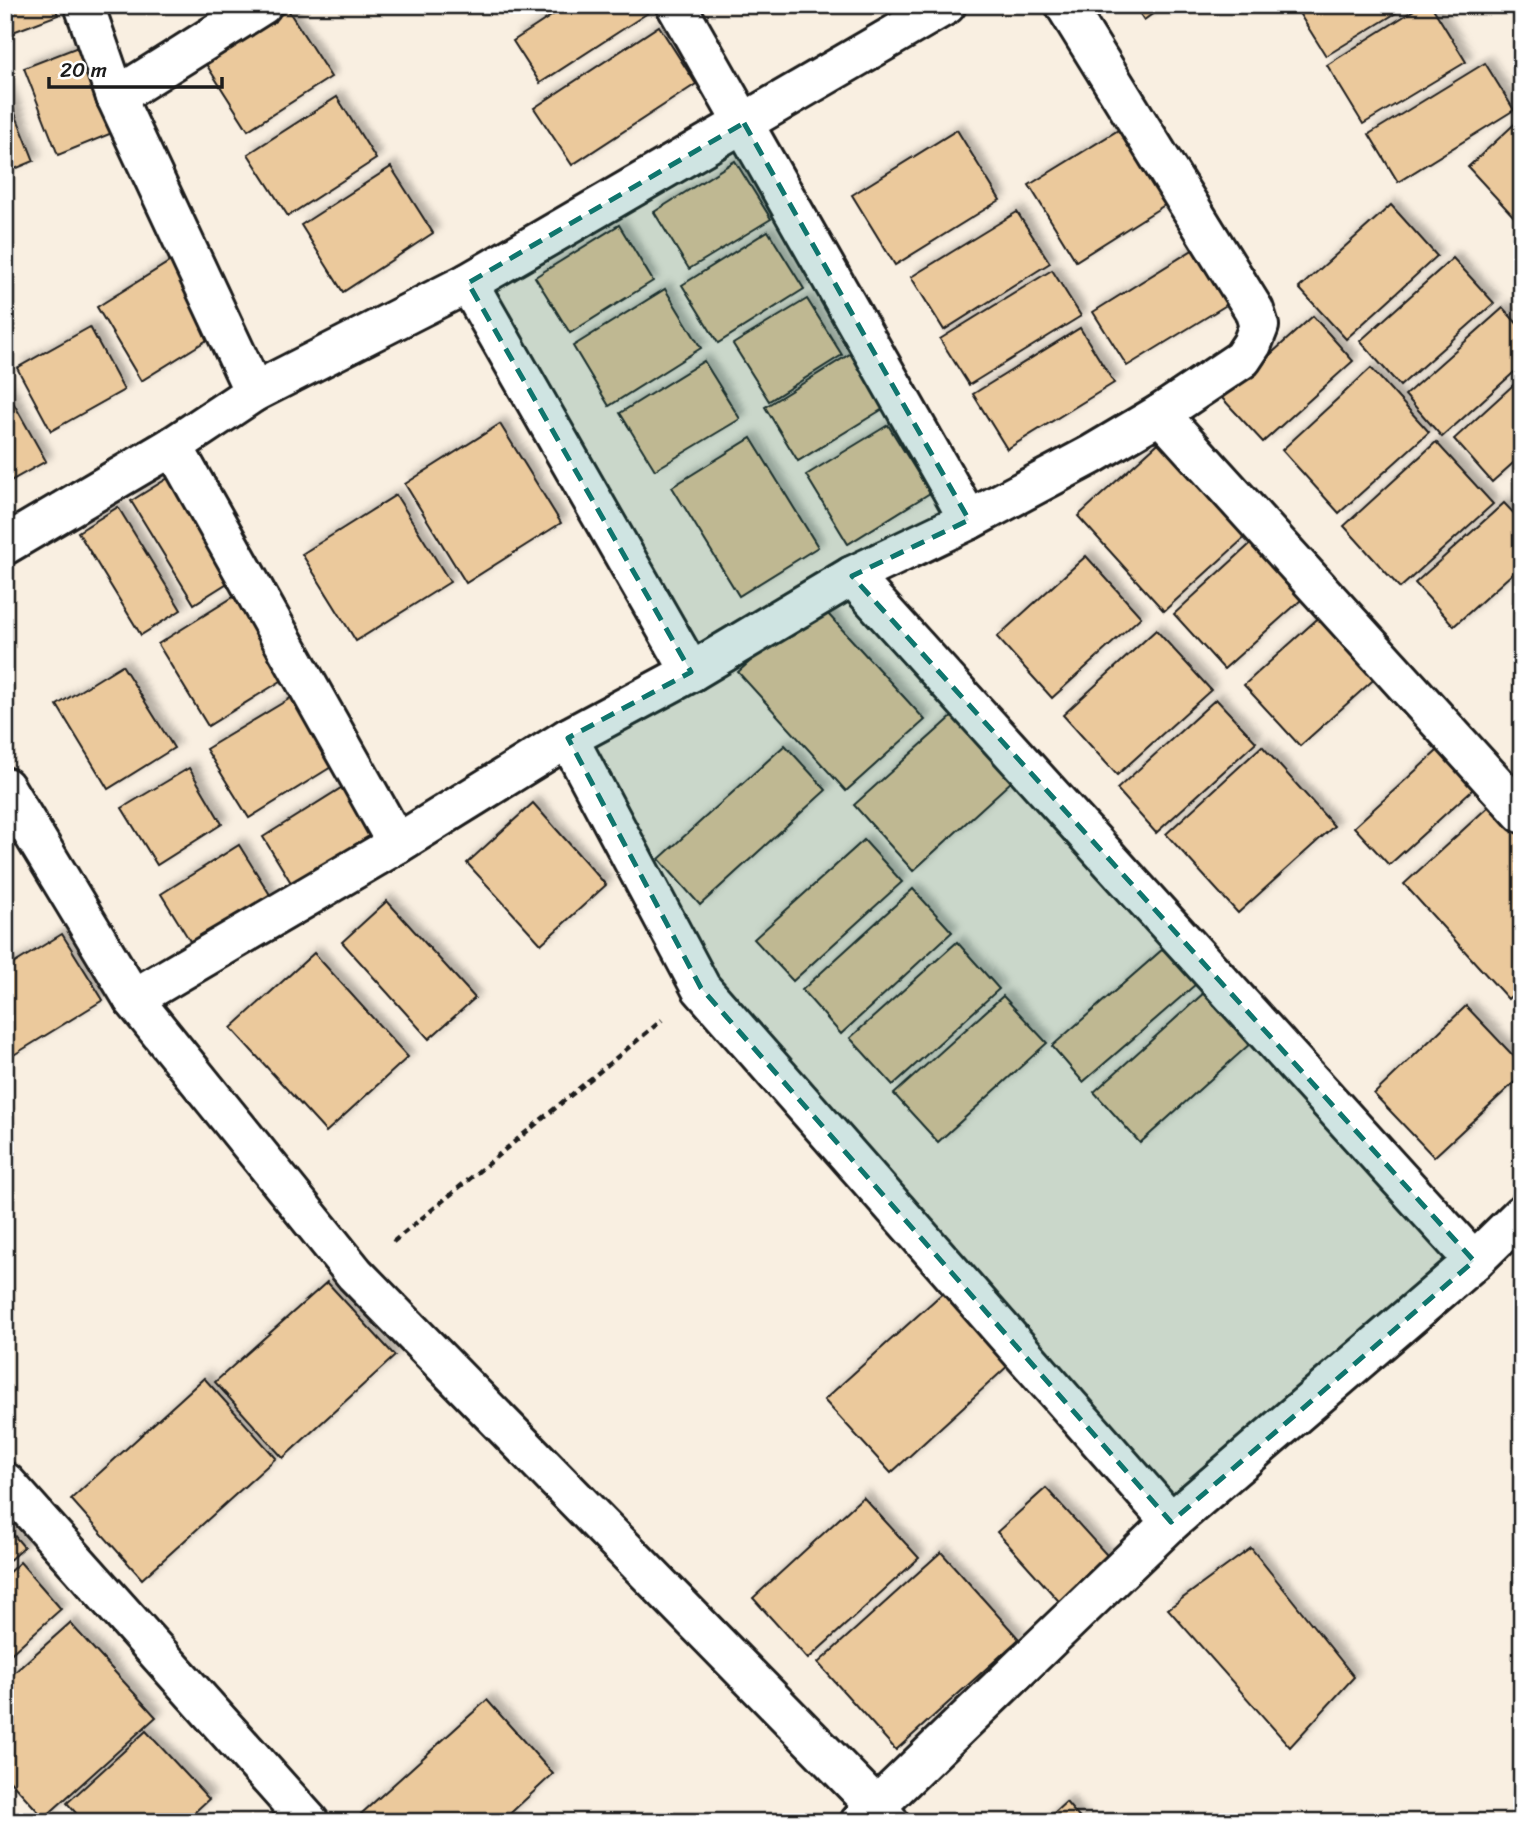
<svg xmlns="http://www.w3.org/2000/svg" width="1527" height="1827" font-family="Sriracha,sans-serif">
<defs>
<filter id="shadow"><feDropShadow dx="6" dy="-6" stdDeviation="3.5" flood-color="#0004"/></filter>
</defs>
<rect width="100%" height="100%" fill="#f9efe1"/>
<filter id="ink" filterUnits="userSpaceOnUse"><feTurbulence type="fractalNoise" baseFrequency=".0143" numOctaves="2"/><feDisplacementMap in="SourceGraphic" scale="14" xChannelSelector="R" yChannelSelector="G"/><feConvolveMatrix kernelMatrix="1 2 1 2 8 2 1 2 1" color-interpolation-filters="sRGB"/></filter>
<g filter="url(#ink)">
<!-- building -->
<g fill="#ebc99c" stroke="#1c1c1c" stroke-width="2" filter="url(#shadow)">
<polygon points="5,5 54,5 58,15 5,35"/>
<polygon points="568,5 652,5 654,9 540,83 513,41"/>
<polygon points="1134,5 1165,5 1144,20"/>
<polygon points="1313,5 1409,5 1326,56 1299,13"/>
<polygon points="1422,5 1431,5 1466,62 1363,124 1327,65"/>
<polygon points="288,10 331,77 248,130 206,64"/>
<polygon points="659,26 696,84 572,165 534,108"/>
<polygon points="83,45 117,131 58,155 24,68"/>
<polygon points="1485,63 1514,110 1398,182 1369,134"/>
<polygon points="5,88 34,161 5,173"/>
<polygon points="337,97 376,159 288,216 248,154"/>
<polygon points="1522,117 1522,212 1515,218 1468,167"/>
<polygon points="1125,126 1171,201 1076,261 1029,185"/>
<polygon points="957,130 1000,200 895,265 852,195"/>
<polygon points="735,161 771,219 689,269 654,212"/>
<polygon points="391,167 433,233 343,292 301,225"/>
<polygon points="1391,205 1437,256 1346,339 1299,288"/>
<polygon points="1017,212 1050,263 944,330 911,277"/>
<polygon points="619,225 653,281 570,333 535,277"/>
<polygon points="768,231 804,289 718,343 682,285"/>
<polygon points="1199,246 1233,301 1127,366 1093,312"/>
<polygon points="1453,258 1494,303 1400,386 1360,341"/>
<polygon points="174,259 220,332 141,381 97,307"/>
<polygon points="1052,270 1081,316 969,385 940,339"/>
<polygon points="665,289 701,348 609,406 573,346"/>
<polygon points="807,299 842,355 769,401 733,344"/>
<polygon points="1503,308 1522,329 1522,365 1442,437 1405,395"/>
<polygon points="1313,316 1353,361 1263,442 1222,398"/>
<polygon points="90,327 124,390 51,431 17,368"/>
<polygon points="1080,328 1114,383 1007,449 973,394"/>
<polygon points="858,349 891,404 798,461 765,407"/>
<polygon points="704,361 740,419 655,470 620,413"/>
<polygon points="1371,368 1429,432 1339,513 1282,450"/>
<polygon points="1522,377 1522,455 1492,482 1454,439"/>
<polygon points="5,388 46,461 5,484"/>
<polygon points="500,424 561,523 466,583 405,484"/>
<polygon points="888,425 930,493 848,544 806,475"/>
<polygon points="1167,435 1253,530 1164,611 1078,516"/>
<polygon points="751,438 818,547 739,596 672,487"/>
<polygon points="1436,442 1493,504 1400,588 1344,526"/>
<polygon points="178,472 240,575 194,604 131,501"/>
<polygon points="396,495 450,582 356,641 302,554"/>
<polygon points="1504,503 1522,522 1522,565 1454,626 1415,583"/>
<polygon points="118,507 181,610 141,635 78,532"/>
<polygon points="1260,535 1311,591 1224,669 1174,614"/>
<polygon points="1086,556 1141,617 1052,698 997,637"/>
<polygon points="243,591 294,673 208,726 158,644"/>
<polygon points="817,602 925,720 846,791 738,672"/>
<polygon points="1325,612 1380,674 1300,746 1244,685"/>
<polygon points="1156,630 1211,690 1117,775 1063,715"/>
<polygon points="122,665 174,748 108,789 57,705"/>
<polygon points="294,696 336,764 249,818 206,749"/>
<polygon points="1216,699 1256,742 1156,833 1117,789"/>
<polygon points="964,706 1023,771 913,871 854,805"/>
<polygon points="1448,741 1483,780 1389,865 1354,827"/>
<polygon points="785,745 826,790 700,905 659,859"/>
<polygon points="1262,746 1334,826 1238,913 1166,834"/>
<polygon points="189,768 222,824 157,865 122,808"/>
<polygon points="349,783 384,840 298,894 263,837"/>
<polygon points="1500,796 1522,819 1522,986 1508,999 1404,884"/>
<polygon points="533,803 606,885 541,944 467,863"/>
<polygon points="5,817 21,843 5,852"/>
<polygon points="864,840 902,882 793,981 754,939"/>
<polygon points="239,845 272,898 193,946 161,894"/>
<polygon points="913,889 952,932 841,1034 802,990"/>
<polygon points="387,901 475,998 429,1039 342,942"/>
<polygon points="62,934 103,1000 12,1056 5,1045 5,969"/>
<polygon points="957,942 999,989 893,1085 850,1038"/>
<polygon points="1171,942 1203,978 1083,1082 1052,1046"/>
<polygon points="314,953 408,1057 326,1132 231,1028"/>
<polygon points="1205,992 1251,1043 1140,1143 1094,1092"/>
<polygon points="1003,996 1047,1043 938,1142 894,1094"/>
<polygon points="1466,1006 1522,1065 1522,1075 1434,1157 1374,1094"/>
<polygon points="327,1282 395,1356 283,1458 215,1382"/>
<polygon points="945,1291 1011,1363 891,1473 824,1400"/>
<polygon points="204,1378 276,1458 142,1579 71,1499"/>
<polygon points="1046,1488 1115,1564 1065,1608 997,1532"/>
<polygon points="863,1497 919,1558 808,1659 753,1598"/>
<polygon points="5,1525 24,1547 5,1564"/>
<polygon points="1251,1548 1354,1677 1290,1747 1168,1609"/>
<polygon points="941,1552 1019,1639 896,1750 818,1663"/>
<polygon points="20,1562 61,1609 5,1659 5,1576"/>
<polygon points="70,1623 156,1717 44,1818 5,1775 5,1681"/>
<polygon points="487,1700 553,1774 501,1822 367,1822 361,1814"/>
<polygon points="146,1731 209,1799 184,1822 84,1822 67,1803"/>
<polygon points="1066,1802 1083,1822 1044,1822"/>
</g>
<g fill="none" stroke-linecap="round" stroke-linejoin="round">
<defs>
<g id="minor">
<polyline points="84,5 116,97 254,392"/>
<polyline points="676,5 969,520"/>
<polyline points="1065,5 1254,310 1259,326 1252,344 1242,359 1160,414"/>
<polyline points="116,97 262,5"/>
<polyline points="468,283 691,672"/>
<polyline points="173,446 397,844"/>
<polyline points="5,545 173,446 254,392 468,283 946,5"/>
<polyline points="852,576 1474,1261"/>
<polyline points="568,738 701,988 1171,1522"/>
<polyline points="5,787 133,999 355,1274 876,1806 889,1822"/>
<polyline points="133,999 397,844 568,738 691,672 852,576 969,520 1091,455 1160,414 1522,813"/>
<polyline points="5,1482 309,1822"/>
<polyline points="860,1822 1171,1522 1474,1261 1522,1214"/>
</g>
</defs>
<!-- minor casing -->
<use href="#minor" stroke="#1c1c1c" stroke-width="44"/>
<!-- path -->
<polyline stroke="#1c1c1c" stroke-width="4.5" stroke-dasharray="7 5" stroke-linecap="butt" points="393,1242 662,1020"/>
<!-- minor -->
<use href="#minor" stroke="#fff" stroke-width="38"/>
</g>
</g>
<!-- marked area -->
<path fill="#0f766e" fill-opacity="0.2" stroke="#0f766e" stroke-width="5" stroke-dasharray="14 9" stroke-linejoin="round" d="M744 123 969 520 852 576 1474 1261 1171 1522 701 988 568 738 691 672 468 283Z"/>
<!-- margin -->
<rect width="1527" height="1827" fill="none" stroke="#fff" stroke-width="28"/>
<rect x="14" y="14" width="1499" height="1799" fill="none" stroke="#1c1c1c" stroke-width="2.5" filter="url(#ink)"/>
<!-- scale -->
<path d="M49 77v10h173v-10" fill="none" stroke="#1c1c1c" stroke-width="3.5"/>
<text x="60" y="77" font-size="21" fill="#1c1c1c" stroke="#ffffff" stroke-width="5" paint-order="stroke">20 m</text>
</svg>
